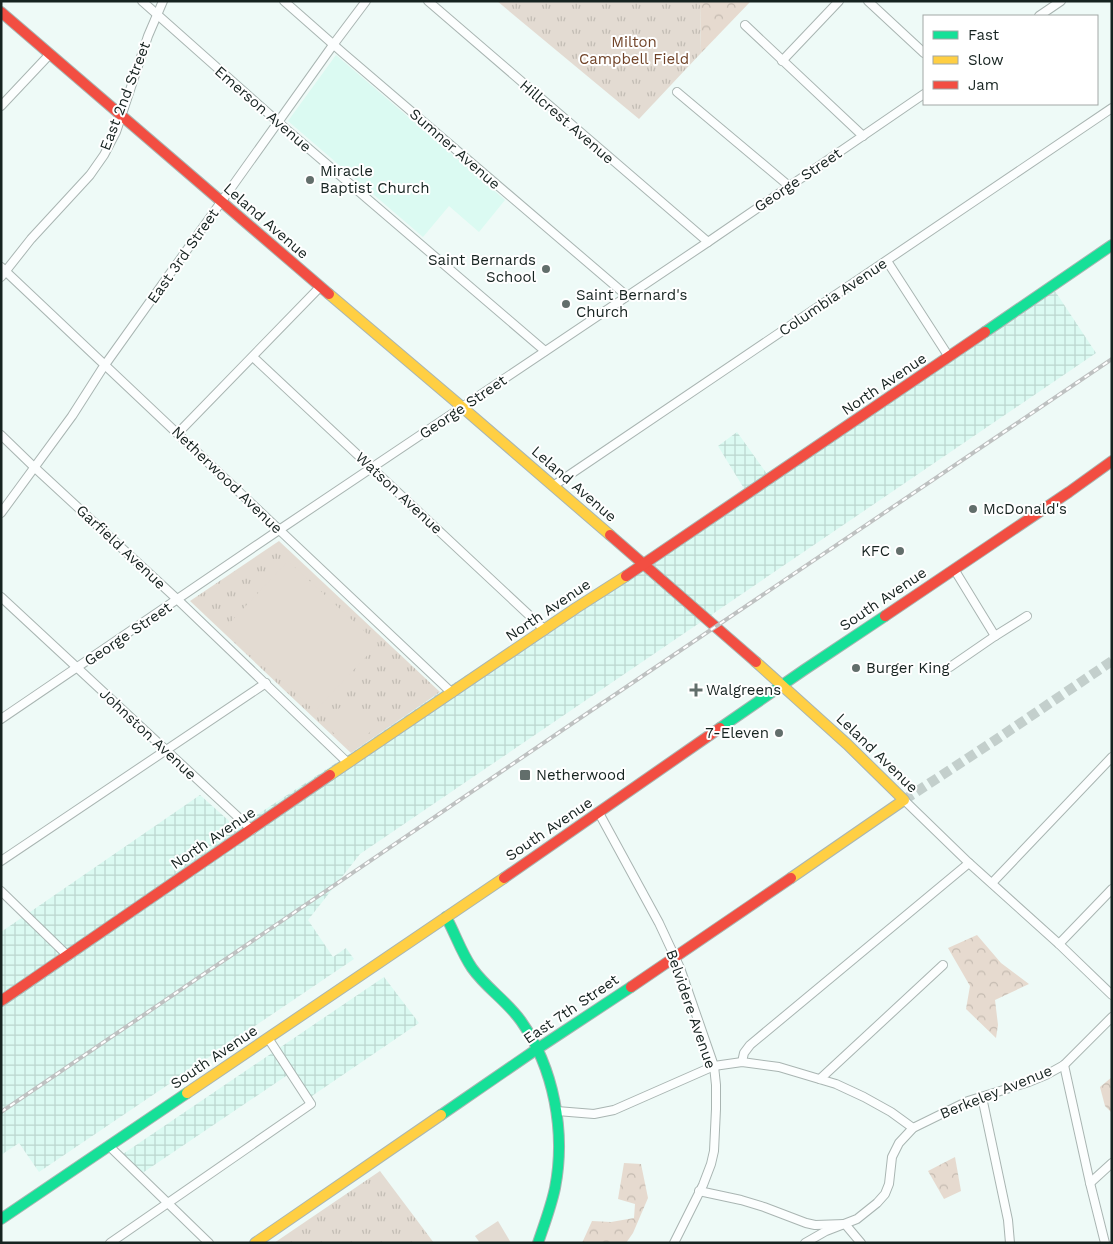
<svg xmlns="http://www.w3.org/2000/svg" width="1113" height="1244" font-family="'Work Sans',sans-serif">
<defs>
<pattern id="industrial-grid" width="8" height="8" patternUnits="userSpaceOnUse" patternTransform="scale(1.25)"><rect width="8" height="8" fill="#dbfaf2"/><path d="M0 4h8M4 0v8" fill="none" stroke="#bbd6cf"/></pattern>
<pattern id="forest-crowns" width="20" height="18" patternUnits="userSpaceOnUse" patternTransform="scale(1.25)"><rect width="20" height="18" fill="#e6dacf"/><path d="M2 6a3 3 0 1 1 6 0M12 15a3 3 0 1 1 6 0" fill="none" stroke="#c5bbb1"/></pattern>
<pattern id="park-tufts" width="24" height="20" patternUnits="userSpaceOnUse" patternTransform="scale(1.25)"><rect width="24" height="20" fill="#e3dbd2"/><path d="M3 7l-1-3M5 7V3M7 7l1-3M15 17l-1-3M17 17v-4M19 17l1-3" fill="none" stroke="#c2bcb4"/></pattern>
</defs>
<rect width="100%" height="100%" fill="#eefaf7"/>
<!-- built -->
<polygon fill="#dbfaf2" points="336,55 505,200 479,232 449,206 423,237 288,121"/>
<!-- industrial -->
<g fill="url(#industrial-grid)">
<polygon points="1055,291 1096,353 360,854 308,920 333,957 346,948 354,959 39,1172 19,1143 1,1155 1,932 200,795 237,828 351,753 440,692 748,495 718,446 737,432 772,481"/>
<polygon points="384,977 419,1023 306,1100 289,1074 138,1176 117,1158"/>
</g>
<!-- forest -->
<g fill="url(#forest-crowns)">
<polygon points="700,1 751,1 701,53"/>
<polygon points="977,935 1001,963 1029,984 995,1000 998,1025 996,1038 966,1009 970,986 948,948"/>
<polygon points="1112,1077 1112,1112 1111,1112 1105,1106 1100,1087"/>
<polygon points="955,1157 961,1191 944,1199 928,1171"/>
<polygon points="624,1163 641,1164 648,1198 633,1233 626,1243 582,1243 592,1221 611,1222 634,1218 635,1204 618,1199"/>
</g>
<!-- park -->
<g fill="url(#park-tufts)">
<polygon points="497,1 700,1 701,53 639,119"/>
<polygon points="279,541 440,692 351,753 190,601"/>
<polygon points="380,1171 434,1243 274,1243"/>
</g>
<!-- pitch -->
<g fill="#e3dbd2">
<polygon points="288,561 378,644 315,711 225,628"/>
<polygon points="347,700 375,727 352,750 324,724"/>
<polygon points="498,1221 511,1243 480,1243 475,1236"/>
</g>
<g fill="none" stroke-linecap="round" stroke-linejoin="round">
<!-- secondary-tunnel -->
<polyline stroke="#c3cfcc" stroke-width="10" stroke-dasharray="10 5" stroke-linecap="butt" points="904,800 994,741 1112,661"/>
<defs>
<g id="street">
<polyline points="142,1 287,130 545,351"/>
<polyline points="284,1 343,53 627,296"/>
<polyline points="428,1 708,242"/>
<polyline points="868,1 924,53"/>
<polyline points="1039,16 1061,1"/>
<polyline points="745,25 863,136"/>
<polyline points="782,61 839,1"/>
<polyline points="677,92 789,186"/>
<polyline points="1,106 50,54"/>
<polyline points="887,261 949,357"/>
<polyline points="1,267 452,693"/>
<polyline points="1,277 31,239 90,175 104,155 116,132 148,36 163,1"/>
<polyline points="253,357 545,630"/>
<polyline points="178,433 320,287"/>
<polyline points="1,435 33,466 178,600 348,763"/>
<polyline points="553,486 1112,108"/>
<polyline points="1,513 72,416 102,369 333,45 366,1"/>
<polyline points="954,569 995,636"/>
<polyline points="1,597 252,830"/>
<polyline points="950,667 995,636 1027,616"/>
<polyline points="1,719 279,530 708,242 924,94"/>
<polyline points="904,800 969,863 1059,944 1112,995"/>
<polyline points="599,813 659,923 680,968 714,1066 716,1085 716,1109 714,1151 711,1164 703,1185 674,1243"/>
<polyline points="1,861 266,683"/>
<polyline points="992,883 1112,757"/>
<polyline points="1,891 68,956"/>
<polyline points="1059,944 1112,889"/>
<polyline points="742,1062 744,1053 750,1045 969,863"/>
<polyline points="1064,1065 1090,1183 1105,1243"/>
<polyline points="820,1079 943,965"/>
<polyline points="982,1097 1008,1220 1010,1243"/>
<polyline points="557,1111 594,1114 614,1110 714,1066 742,1062 779,1067 836,1084 864,1097 891,1112 913,1128"/>
<polyline points="109,1146 209,1243"/>
<polyline points="1090,1183 1112,1163"/>
<polyline points="699,1191 741,1200 764,1207 806,1223 815,1225 845,1224 861,1243"/>
<polyline points="110,1243 311,1104 268,1038"/>
<polyline points="805,1243 826,1231 857,1219 877,1203 885,1194 889,1184 892,1157 899,1143 913,1128 968,1101 1029,1082 1046,1075 1064,1065 1112,1017"/>
</g>
<g id="fast">
<polyline points="985,332 1112,245"/>
<polyline points="720,728 804,670 885,616"/>
<path d="M446 917C455 933 461 952 472 968 486 988 507 1001 521 1021 554 1068 566 1132 555 1188 551 1207 544 1225 538 1243"/>
<polyline points="441,1115 537,1049 631,987"/>
<polyline points="1,1219 187,1093"/>
</g>
<g id="slow">
<polyline points="329,294 462,407 610,535"/>
<polyline points="756,662 847,744 904,800 791,878"/>
<polyline points="330,775 576,608 626,576"/>
<polyline points="187,1093 504,878"/>
<polyline points="255,1243 441,1115"/>
</g>
<g id="jam">
<polyline points="1,12 329,294"/>
<polyline points="610,535 756,662"/>
<polyline points="626,576 985,332"/>
<polyline points="885,616 1069,492 1112,461"/>
<polyline points="504,878 720,728"/>
<polyline points="631,987 791,878"/>
<polyline points="1,1001 330,775"/>
</g>
</defs>
<!-- street casing -->
<use href="#street" stroke="#a9b5b2" stroke-width="10"/>
<!-- fast casing -->
<use href="#fast" stroke="#a9b5b2" stroke-width="12"/>
<!-- slow casing -->
<use href="#slow" stroke="#a9b5b2" stroke-width="12"/>
<!-- jam casing -->
<use href="#jam" stroke="#a9b5b2" stroke-width="12"/>
<!-- street -->
<use href="#street" stroke="#fcfefe" stroke-width="8"/>
<!-- fast -->
<use href="#fast" stroke="#16e098" stroke-width="10"/>
<!-- slow -->
<use href="#slow" stroke="#ffcf43" stroke-width="10"/>
<!-- jam -->
<use href="#jam" stroke="#f24e42" stroke-width="10"/>
<defs>
<polyline id="rail" points="1,1112 564,729 1112,359"/>
</defs>
<!-- rail casing -->
<use href="#rail" stroke="#bec1c1" stroke-width="4"/>
<!-- rail -->
<use href="#rail" stroke="#fff" stroke-width="2" stroke-dasharray="5.5" stroke-linecap="butt"/>
</g>
<!-- markers -->
<g fill="#626e6b" stroke="#fff" stroke-width="2">
<circle cx="310" cy="180" r="5"/>
<circle cx="546" cy="269" r="5"/>
<circle cx="566" cy="304" r="5"/>
<circle cx="973" cy="509" r="5"/>
<circle cx="900" cy="551" r="5"/>
<circle cx="856" cy="668" r="5"/>
<path d="M693.5 682.5h5v5h5v5h-5v5h-5v-5h-5v-5h5z"/>
<circle cx="779" cy="733" r="5"/>
<rect x="519" y="769" width="12" height="12" rx="2.5"/>
</g>
<g text-anchor="middle" dominant-baseline="central" stroke-width="4" stroke-linejoin="round" paint-order="stroke">
<!-- park labels -->
<g font-size="15" fill="#714429" stroke="#fff">
<text x="634" y="42">Milton<tspan x="634" dy="17">Campbell Field</tspan></text>
</g>
<!-- street labels -->
<g font-size="15" fill="#162320" stroke="#fff">
<text transform="translate(125 96) rotate(-69)">East 2nd Street</text>
<text transform="translate(263 109) rotate(41)">Emerson Avenue</text>
<text transform="translate(567 122) rotate(41)">Hillcrest Avenue</text>
<text transform="translate(455 149) rotate(41)">Sumner Avenue</text>
<text transform="translate(798 180) rotate(-34)">George Street</text>
<text transform="translate(266 221) rotate(41)">Leland Avenue</text>
<text transform="translate(183 256) rotate(-55)">East 3rd Street</text>
<text transform="translate(833 297) rotate(-34)">Columbia Avenue</text>
<text transform="translate(884 384) rotate(-34)">North Avenue</text>
<text transform="translate(463 407) rotate(-34)">George Street</text>
<text transform="translate(227 480) rotate(44)">Netherwood Avenue</text>
<text transform="translate(574 484) rotate(41)">Leland Avenue</text>
<text transform="translate(399 493) rotate(43)">Watson Avenue</text>
<text transform="translate(121 547) rotate(43)">Garfield Avenue</text>
<text transform="translate(883 599) rotate(-34)">South Avenue</text>
<text transform="translate(548 610) rotate(-34)">North Avenue</text>
<text transform="translate(128 634) rotate(-34)">George Street</text>
<text transform="translate(148 734) rotate(43)">Johnston Avenue</text>
<text transform="translate(877 753) rotate(44)">Leland Avenue</text>
<text transform="translate(549 829) rotate(-34)">South Avenue</text>
<text transform="translate(213 838) rotate(-34)">North Avenue</text>
<text transform="translate(571 1009) rotate(-34)">East 7th Street</text>
<text transform="translate(691 1009) rotate(71)">Belvidere Avenue</text>
<text transform="translate(214 1057) rotate(-34)">South Avenue</text>
<text transform="translate(996 1092) rotate(-22)">Berkeley Avenue</text>
</g>
<!-- poi labels -->
<g font-size="15" fill="#162320" stroke="#fff" text-anchor="start">
<text x="320" y="171">Miracle<tspan x="320" dy="17">Baptist Church</tspan></text>
<text x="536" y="260" text-anchor="end">Saint Bernards<tspan x="536" dy="17">School</tspan></text>
<text x="576" y="295">Saint Bernard's<tspan x="576" dy="17">Church</tspan></text>
<text x="983" y="509">McDonald's</text>
<text x="890" y="551" text-anchor="end">KFC</text>
<text x="866" y="668">Burger King</text>
<text x="706" y="690">Walgreens</text>
<text x="769" y="733" text-anchor="end">7-Eleven</text>
<text x="536" y="775">Netherwood</text>
</g>
</g>
<!-- border -->
<rect width="1113" height="1244" fill="none" stroke="#162320" stroke-width="5"/>
<!-- legend -->
<rect x="923" y="15" width="175" height="90" fill="#ffffff" stroke="#a2a7a6"/>
<rect x="933" y="31" width="25" height="8" fill="#16e098" stroke="#a2a7a6"/>
<text x="968" y="40" font-size="15" fill="#162320">Fast</text>
<rect x="933" y="56" width="25" height="8" fill="#ffcf43" stroke="#a2a7a6"/>
<text x="968" y="65" font-size="15" fill="#162320">Slow</text>
<rect x="933" y="81" width="25" height="8" fill="#f24e42" stroke="#a2a7a6"/>
<text x="968" y="90" font-size="15" fill="#162320">Jam</text>
</svg>
